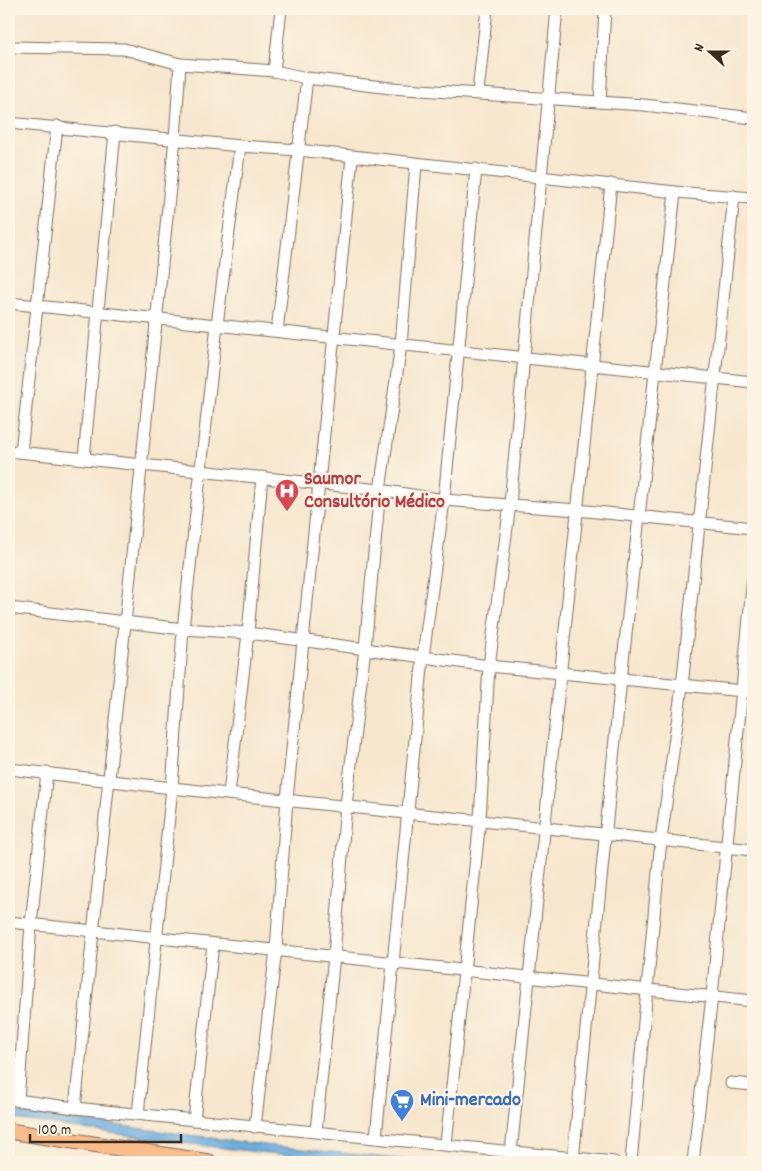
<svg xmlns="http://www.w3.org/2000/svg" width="762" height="1171" font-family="Dekko,sans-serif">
<rect width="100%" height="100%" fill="#fcf5e5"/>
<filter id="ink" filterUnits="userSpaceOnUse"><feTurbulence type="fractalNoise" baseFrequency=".02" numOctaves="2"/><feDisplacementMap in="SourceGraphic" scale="10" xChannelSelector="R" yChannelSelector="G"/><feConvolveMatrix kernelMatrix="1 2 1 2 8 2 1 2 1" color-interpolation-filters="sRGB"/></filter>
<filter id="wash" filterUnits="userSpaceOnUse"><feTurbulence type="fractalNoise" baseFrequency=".0096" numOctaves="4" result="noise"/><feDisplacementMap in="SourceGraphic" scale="20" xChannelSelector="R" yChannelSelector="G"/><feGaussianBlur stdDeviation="1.12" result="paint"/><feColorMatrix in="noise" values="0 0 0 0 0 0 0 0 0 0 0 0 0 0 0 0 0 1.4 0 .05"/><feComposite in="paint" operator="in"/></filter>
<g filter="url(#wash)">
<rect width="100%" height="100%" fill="#f7e7ce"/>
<!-- water -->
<path fill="#6baee0" stroke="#536c7f" d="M9 1111 265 1145 428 1162C292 1162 155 1139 20 1120L9 1118Z"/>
</g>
<g filter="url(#ink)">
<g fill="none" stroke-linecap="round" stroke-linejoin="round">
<defs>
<g id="minor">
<polyline points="9,47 124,49 180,64 274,71 307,78 391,88 644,105 753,118"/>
<polyline points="274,71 281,9"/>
<polyline points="478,92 487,9"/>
<polyline points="600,102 605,9"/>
<polyline points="9,123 240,146 298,150 675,192 753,198"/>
<polyline points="9,303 753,382"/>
<polyline points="277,331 307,78"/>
<polyline points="9,451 380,490 444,500 577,510 753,528"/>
<polyline points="21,452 57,126"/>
<polyline points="84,458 115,132"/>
<polyline points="9,608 183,629 248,633 489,666 753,692"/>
<polyline points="9,769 172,788 753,850"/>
<polyline points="229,794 248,633 262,477"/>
<polyline points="9,922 753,1001"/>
<polyline points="731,1083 753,1085"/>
<polyline points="9,1099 75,1108 614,1162"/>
<polyline points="18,1101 31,924 47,772"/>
<polyline points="75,1108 175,139 180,64"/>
<polyline points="138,1114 172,788 183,629 217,325 240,146"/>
<polyline points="194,1120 213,944"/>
<polyline points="255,1127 276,949 287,799 352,157"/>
<polyline points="316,1131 334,956 346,805 365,648 380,490 401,345 416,164"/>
<polyline points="376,1137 423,657 444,500 476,169"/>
<polyline points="446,1144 480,819 489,666 510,504 557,9"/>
<polyline points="511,1152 611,184"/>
<polyline points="578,1162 573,1159 621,679 675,192"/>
<polyline points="631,1162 661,840 682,686 734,196"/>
<polyline points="693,1162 712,996 753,577"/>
</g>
<polyline id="major" points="9,1131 209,1162"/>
</defs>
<!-- minor casing -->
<use href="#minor" stroke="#7d6c5c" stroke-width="13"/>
<!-- major casing -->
<use href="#major" stroke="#7d6c5c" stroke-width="17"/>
<!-- minor -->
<use href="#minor" stroke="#fff" stroke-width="11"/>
<!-- major -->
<use href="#major" stroke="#f9bc8a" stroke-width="15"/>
</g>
</g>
<!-- icons -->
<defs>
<symbol id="hospital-pin" viewBox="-11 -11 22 30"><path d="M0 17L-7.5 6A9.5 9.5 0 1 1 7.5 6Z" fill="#e0444e" stroke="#fcf5e5"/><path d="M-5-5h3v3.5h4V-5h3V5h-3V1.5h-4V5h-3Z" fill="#fff"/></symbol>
<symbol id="supermarket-pin" viewBox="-11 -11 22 30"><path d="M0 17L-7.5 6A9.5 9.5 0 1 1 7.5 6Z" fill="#3f7fe0" stroke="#fcf5e5"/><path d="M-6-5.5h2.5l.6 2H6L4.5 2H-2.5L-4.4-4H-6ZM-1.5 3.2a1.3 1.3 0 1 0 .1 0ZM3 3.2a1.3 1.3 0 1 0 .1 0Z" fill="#fff"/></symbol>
</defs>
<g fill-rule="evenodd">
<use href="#hospital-pin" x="273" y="477" width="28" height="38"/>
<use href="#supermarket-pin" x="388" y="1087" width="28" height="38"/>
</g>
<g text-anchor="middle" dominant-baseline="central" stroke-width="4.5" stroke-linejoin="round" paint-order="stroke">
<!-- health labels -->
<g font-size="20" font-weight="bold" fill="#be3a42" stroke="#fcf5e5" text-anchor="start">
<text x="304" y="480">Saumor<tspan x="304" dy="23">Consultório Médico</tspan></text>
</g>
<!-- shop labels -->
<g font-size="20" font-weight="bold" fill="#366cbe" stroke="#fcf5e5" text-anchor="start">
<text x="420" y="1101">Mini-mercado</text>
</g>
</g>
<!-- margin -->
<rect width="762" height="1171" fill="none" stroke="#fcf5e5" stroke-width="30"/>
<!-- north arrow -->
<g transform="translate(710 52) rotate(291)" stroke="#fcf5e5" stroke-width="4" paint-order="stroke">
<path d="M0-4L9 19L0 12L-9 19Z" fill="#3b2a1e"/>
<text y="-8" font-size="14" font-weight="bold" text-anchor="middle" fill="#3b2a1e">N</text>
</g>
<!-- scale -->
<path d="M30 1134v8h151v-8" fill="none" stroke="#3b2a1e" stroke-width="2.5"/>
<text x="38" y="1134" font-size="15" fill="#3b2a1e" stroke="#fcf5e5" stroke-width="4" paint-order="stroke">100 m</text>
</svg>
